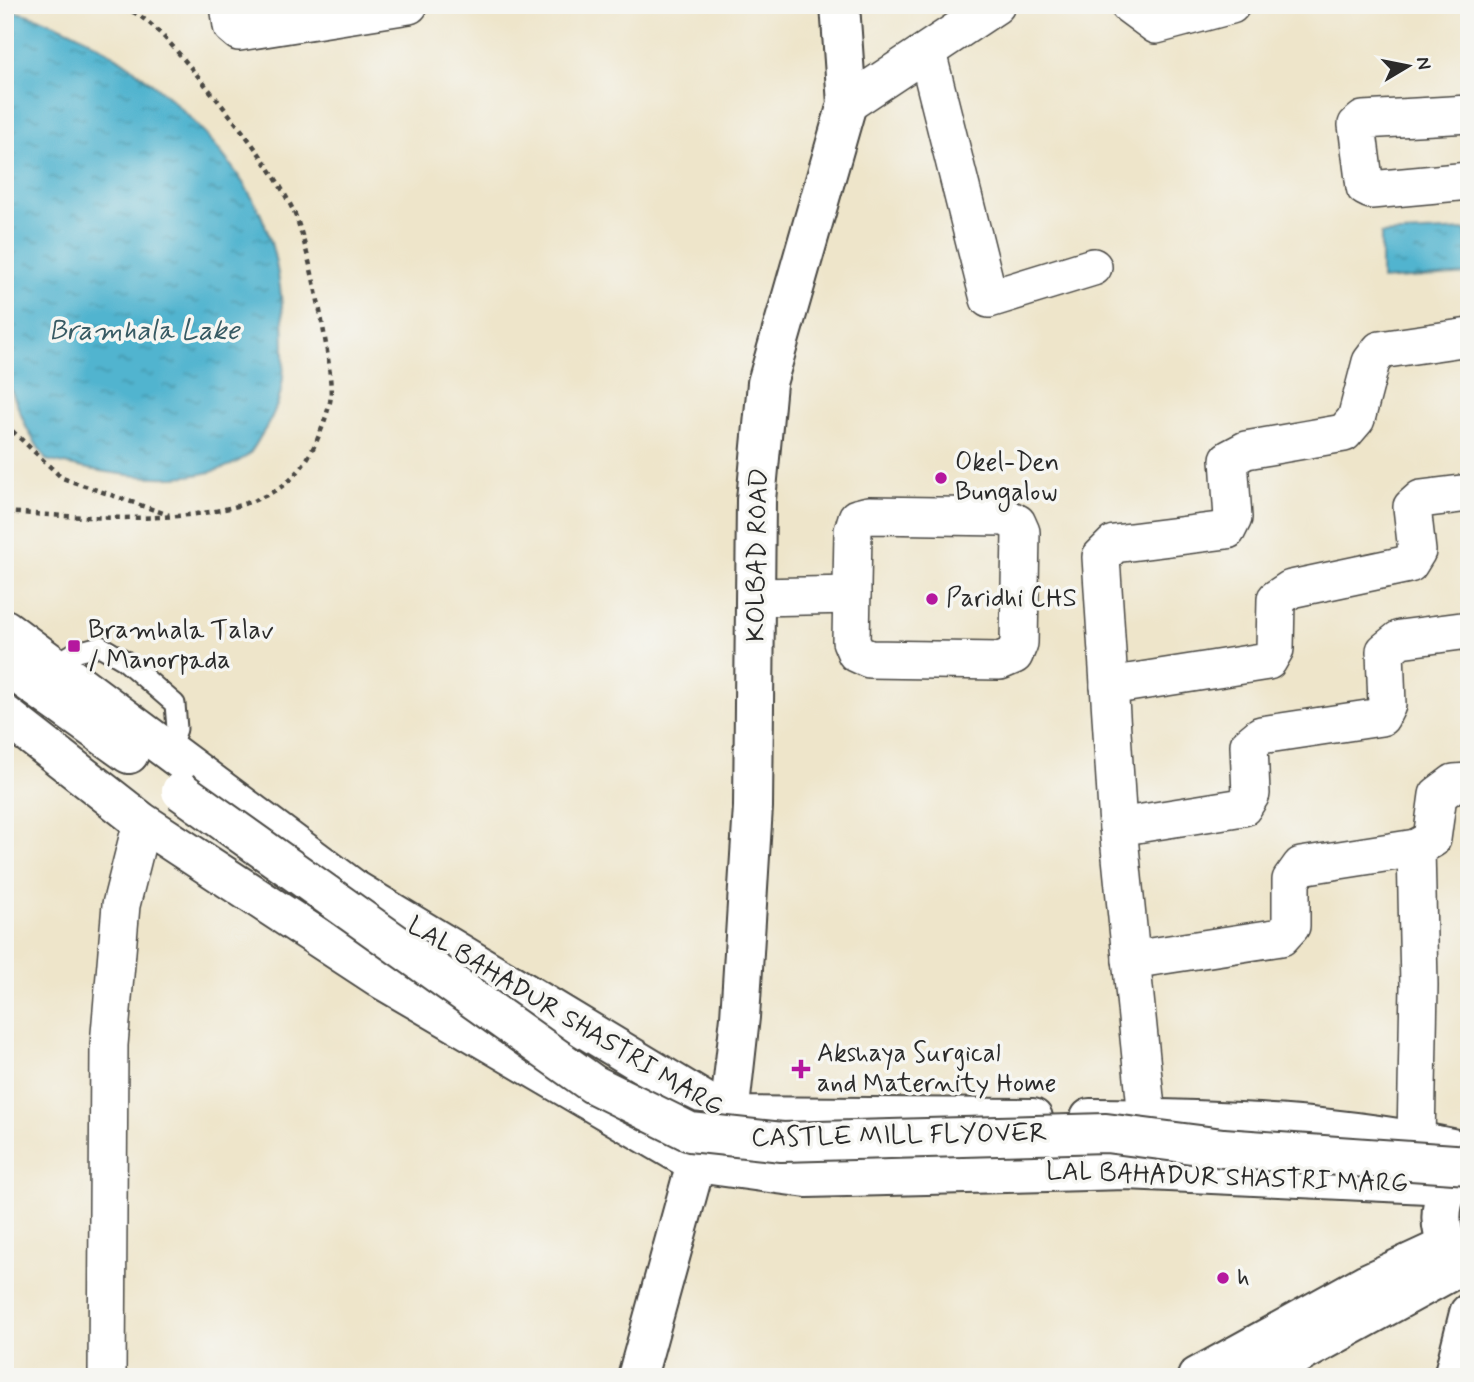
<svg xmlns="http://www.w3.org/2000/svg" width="1474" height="1382" font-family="Mynerve,sans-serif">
<defs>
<pattern id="water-ripples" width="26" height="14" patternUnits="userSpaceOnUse" patternTransform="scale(1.75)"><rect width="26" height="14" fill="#51b4cf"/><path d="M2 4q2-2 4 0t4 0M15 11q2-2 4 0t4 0" fill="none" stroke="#4393a8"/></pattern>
</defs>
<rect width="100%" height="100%" fill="#f6f6f2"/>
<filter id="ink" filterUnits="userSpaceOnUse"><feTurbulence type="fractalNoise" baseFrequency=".0143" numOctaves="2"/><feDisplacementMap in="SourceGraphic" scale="14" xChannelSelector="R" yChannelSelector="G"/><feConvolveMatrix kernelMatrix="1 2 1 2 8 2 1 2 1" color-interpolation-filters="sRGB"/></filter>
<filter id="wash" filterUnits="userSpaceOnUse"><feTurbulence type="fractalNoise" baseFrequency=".00686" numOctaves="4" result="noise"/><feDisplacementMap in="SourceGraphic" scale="28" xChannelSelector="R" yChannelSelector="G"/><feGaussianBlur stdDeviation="1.57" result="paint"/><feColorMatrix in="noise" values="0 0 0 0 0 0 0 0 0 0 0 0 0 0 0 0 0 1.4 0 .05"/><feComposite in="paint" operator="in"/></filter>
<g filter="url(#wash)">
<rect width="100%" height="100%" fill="#eee5ca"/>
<!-- water -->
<g fill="url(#water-ripples)" stroke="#3e707d" stroke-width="2">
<path d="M5 10C102 24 220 127 261 215 280 257 284 310 284 355 284 391 279 408 259 439 256 444 252 452 247 456 194 493 104 473 46 460L27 429 5 375Z"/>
<polygon points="1466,230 1469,274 1381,280 1381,234"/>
</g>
</g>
<g filter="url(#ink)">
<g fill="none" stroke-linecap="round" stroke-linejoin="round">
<defs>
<polyline id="lane" points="54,665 74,653 100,646 124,660 175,704 177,729 169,751"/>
<g id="street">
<polyline points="229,5 232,26 239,32 409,5"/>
<polyline points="1129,5 1156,25 1231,5"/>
<polyline points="927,52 989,299 1093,267"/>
<polyline points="847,104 996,5"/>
<polyline points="1469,114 1363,120 1357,125 1365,187 1371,190 1469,181"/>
<polygon points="869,515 1005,517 1017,523 1021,532 1019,643 1014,655 1000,661 869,659 856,653 851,641 853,531 857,518"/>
<polyline points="757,597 852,595"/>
<polyline points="1109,686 1268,661 1275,649 1276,599 1291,589 1409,564 1417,551 1412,507 1421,499 1469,493"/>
<polyline points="1118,827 1243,807 1251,794 1249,745 1261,735 1381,717 1387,705 1385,651 1400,639 1469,630"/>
<polyline points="1131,960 1281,937 1291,926 1291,880 1301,866 1416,848"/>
<polyline points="1147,1118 1118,827 1101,557 1114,544 1227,530 1233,518 1229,459 1246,450 1344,433 1356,419 1371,362 1380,350 1469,337"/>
<polyline points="1416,1140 1419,985 1416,848 1432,839 1438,795 1454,783 1469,782"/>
<polyline points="107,1377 109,1045 121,905 142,822"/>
</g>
<g id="secondary">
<polyline points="637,1377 696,1163 729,1116 740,1017 753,807 756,500 767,383 847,104 840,5"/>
<polyline points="1197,1377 1367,1283 1447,1246"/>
<polyline points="1257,1377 1462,1265"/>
</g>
<g id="primary">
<polyline points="5,629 355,890 729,1116 1033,1118"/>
<polyline points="5,665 129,754"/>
<polyline points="5,715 142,822 383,980 696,1163 807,1178 1127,1170 1449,1185"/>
<path d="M1090 1118C1215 1119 1346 1123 1469 1152"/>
<path d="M1467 1167C1433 1191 1432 1245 1469 1267"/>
<polyline points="1453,1377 1469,1313"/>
</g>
</defs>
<!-- lane casing -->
<use href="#lane" stroke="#484743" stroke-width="23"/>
<!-- street casing -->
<use href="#street" stroke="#484743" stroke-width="40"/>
<!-- secondary casing -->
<use href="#secondary" stroke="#484743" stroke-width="42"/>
<!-- primary casing -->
<use href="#primary" stroke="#484743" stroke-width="42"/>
<!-- path -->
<g stroke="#484743" stroke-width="4.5" stroke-dasharray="5 5" stroke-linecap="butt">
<polyline points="5,424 62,478 169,515"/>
<path d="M5 512C82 517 222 531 285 484 309 466 323 430 330 402 336 374 307 238 293 210 269 161 236 123 202 81 183 59 164 33 140 16 133 11 124 9 116 5"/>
</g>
<!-- lane -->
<use href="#lane" stroke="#fff" stroke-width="19"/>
<!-- street -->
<use href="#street" stroke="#fff" stroke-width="37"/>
<!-- secondary -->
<use href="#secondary" stroke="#fff" stroke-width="38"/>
<!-- primary -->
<use href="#primary" stroke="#fff" stroke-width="38"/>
<defs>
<polyline id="primary-bridge" points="181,791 593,1084 690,1132 782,1142 1106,1133 1223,1148 1469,1165"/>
</defs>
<!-- primary-bridge casing -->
<use href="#primary-bridge" stroke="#484743" stroke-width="42" stroke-linecap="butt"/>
<!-- primary-bridge -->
<use href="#primary-bridge" stroke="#fff" stroke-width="38"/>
</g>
</g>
<!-- markers -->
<g fill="#b5179e" stroke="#f6f6f2" stroke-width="2.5">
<circle cx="941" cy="478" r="7"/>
<circle cx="932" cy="599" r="7"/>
<rect x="67" y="639" width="14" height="14" rx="3.5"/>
<path d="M797.5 1058.5h7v7h7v7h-7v7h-7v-7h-7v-7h7z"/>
<circle cx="1223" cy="1278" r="7"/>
</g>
<g text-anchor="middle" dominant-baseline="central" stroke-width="7" stroke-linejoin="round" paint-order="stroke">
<!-- poi labels -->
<g font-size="26" fill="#2b2b2b" stroke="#f6f6f2" text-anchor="start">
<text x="955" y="463">Okel-Den<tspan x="955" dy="30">Bungalow</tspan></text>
<text x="946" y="599">Paridhi CHS</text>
<text x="88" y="631">Bramhala Talav<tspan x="88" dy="30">/ Manorpada</tspan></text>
<text x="817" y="1054">Akshaya Surgical<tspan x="817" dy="30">and Maternity Home</tspan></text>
<text x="1237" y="1278">h</text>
</g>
<!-- street labels -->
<g font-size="26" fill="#2b2b2b" stroke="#f6f6f2">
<text transform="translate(758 555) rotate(-89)">KOLBAD ROAD</text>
<text transform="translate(565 1017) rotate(31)">LAL BAHADUR SHASTRI MARG</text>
<text transform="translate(899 1136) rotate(-1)">CASTLE MILL FLYOVER</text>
<text transform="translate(1227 1178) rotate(2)">LAL BAHADUR SHASTRI MARG</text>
</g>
<!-- water labels -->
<g font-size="28" font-style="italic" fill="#385b64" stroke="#f6f6f2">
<text x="144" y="331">Bramhala Lake</text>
</g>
</g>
<!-- margin -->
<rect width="1474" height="1382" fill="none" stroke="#f6f6f2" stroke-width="28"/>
<!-- north arrow -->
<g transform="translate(1408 66) rotate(80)" stroke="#f6f6f2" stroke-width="5" paint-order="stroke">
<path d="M0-5L12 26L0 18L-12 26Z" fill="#2b2b2b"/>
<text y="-10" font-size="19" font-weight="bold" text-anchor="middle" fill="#2b2b2b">N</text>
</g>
</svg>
